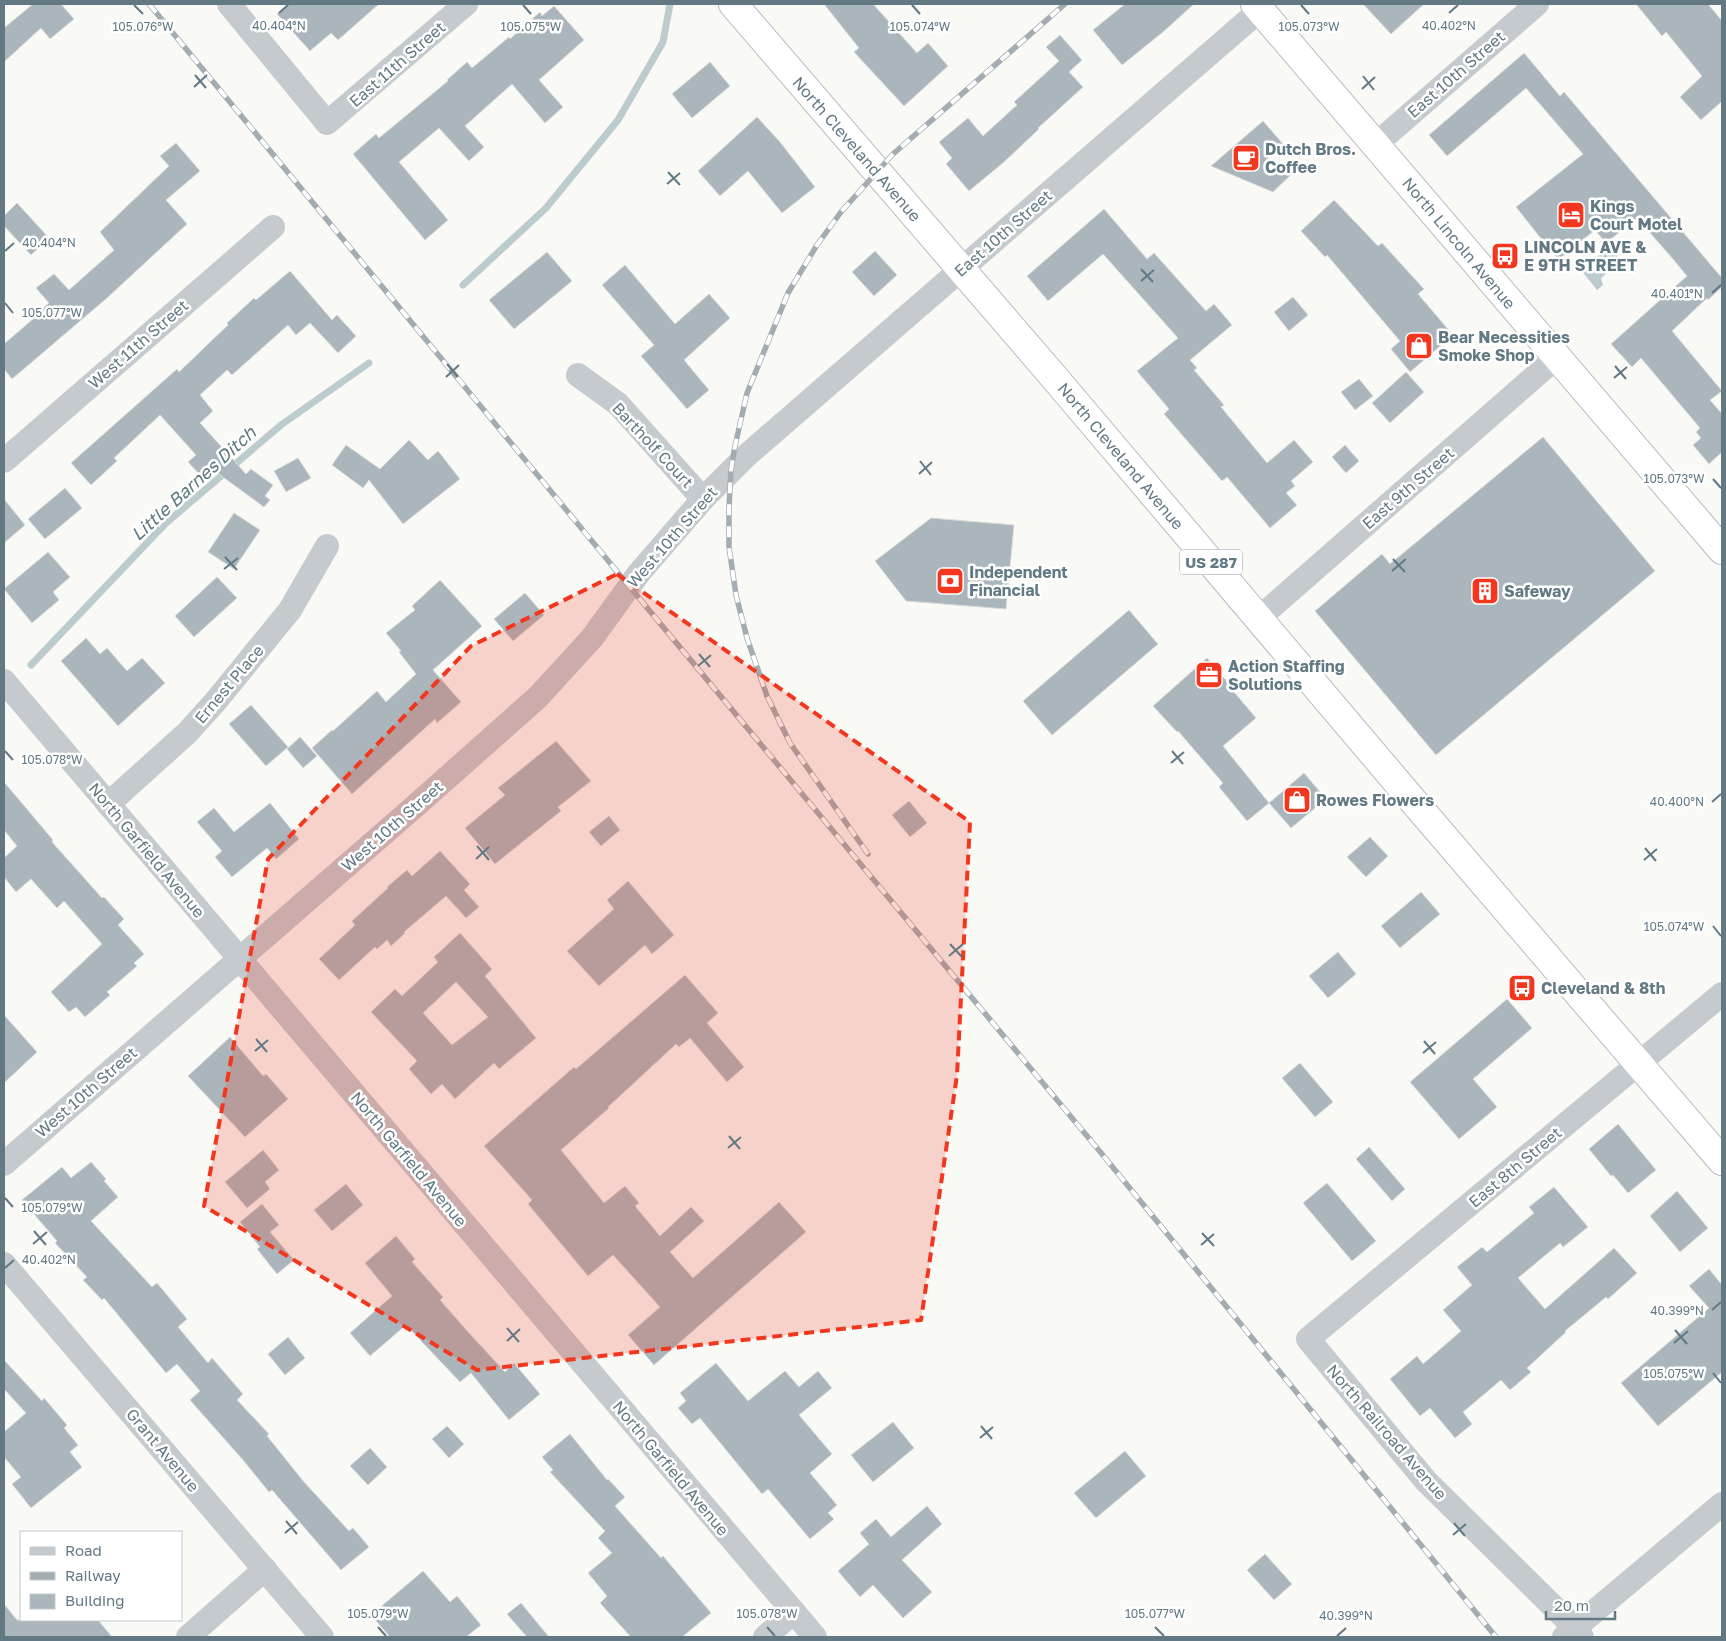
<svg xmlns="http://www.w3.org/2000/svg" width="1726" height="1641" font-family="'Golos Text',sans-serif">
<rect width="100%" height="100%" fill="#f9f9f6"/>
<!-- water -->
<polygon fill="#bccbce" points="1610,246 1622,261 1601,278 1603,285 1597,290 1581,270"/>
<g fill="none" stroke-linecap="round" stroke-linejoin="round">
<!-- stream -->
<g stroke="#bccbce" stroke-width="7">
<polyline points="463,285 546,208 618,120 663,42 670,4"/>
<polyline points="31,665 166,523 281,425 369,363"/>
</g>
</g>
<!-- building -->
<g fill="#aab6bb" stroke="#dbdbd9" fill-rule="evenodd">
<polygon points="33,4 61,4 74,19 50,39 41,28 4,62 4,28"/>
<polygon points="289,4 379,4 338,40 331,33 310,51 277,14"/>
<polygon points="824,4 873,4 917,53 928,43 948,66 904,106 854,52 859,48"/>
<polygon points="1125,4 1194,4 1163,32 1122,65 1093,30"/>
<polygon points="1363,4 1424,4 1391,34"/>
<polygon points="1636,4 1708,4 1722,21 1722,101 1701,120 1680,97 1702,76 1666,32 1662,36"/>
<polygon points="554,6 584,40 539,80 563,107 545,123 512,84 465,126 484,147 469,161 439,128 399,162 448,220 425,240 353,154 376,134 379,138 448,81 447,80 467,62 472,68 509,37 510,39 540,12 542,16"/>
<polygon points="1060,35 1082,60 1069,72 1083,87 1038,128 1039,129 1004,162 969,191 946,164 952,158 939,142 968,118 983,136 1017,105 1014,102 1059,61 1046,47"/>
<polygon points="1524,53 1560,96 1564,92 1722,278 1722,287 1708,300 1707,298 1672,331 1722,391 1710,400 1722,414 1722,452 1709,464 1693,445 1701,438 1696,432 1700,428 1641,358 1632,367 1611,344 1687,276 1673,259 1637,218 1606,243 1595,230 1558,260 1516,207 1583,154 1526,88 1447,156 1429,135"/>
<polygon points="710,62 730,86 692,118 672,94"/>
<polygon points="757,117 780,142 815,187 782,213 748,171 720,196 698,171"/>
<polygon points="1263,121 1283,144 1266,160 1295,171 1273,192 1211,166"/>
<polygon points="176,143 200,171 166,200 187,224 107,298 12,379 4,369 4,344 33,319 32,318 49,303 36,288 54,274 69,290 114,250 100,232 169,166 160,156"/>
<polygon points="1334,200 1378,246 1382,243 1424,289 1418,294 1453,335 1410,372 1391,349 1400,341 1327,255 1325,257 1301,231"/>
<polygon points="17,203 49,238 31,255 4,226 4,216"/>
<polygon points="1104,209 1147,259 1154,253 1206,311 1214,304 1232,325 1190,360 1197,368 1194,370 1224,405 1221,407 1267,463 1294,440 1313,462 1291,481 1295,486 1286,493 1297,505 1270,528 1227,477 1222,481 1164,414 1169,409 1137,371 1178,338 1103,254 1048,301 1027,276"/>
<polygon points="875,251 897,275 874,296 852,272"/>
<polygon points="547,252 572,281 514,329 489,300"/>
<polygon points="625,265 675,324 709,294 730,318 684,360 709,390 687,409 641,356 654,345 602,285"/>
<polygon points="290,271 332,320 337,315 356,336 338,353 310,323 296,335 288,325 232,375 227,370 200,395 213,411 200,423 246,474 251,469 273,485 265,496 270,500 264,507 212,469 202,477 188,462 196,455 160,415 114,458 117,461 91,485 71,463 177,369 179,372 228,325 227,323 254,298 256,300"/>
<polygon points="1293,297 1308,315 1289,331 1274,312"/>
<polygon points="1406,372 1424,392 1390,423 1372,403"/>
<polygon points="1359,379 1373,396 1355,410 1341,392"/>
<polygon points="1543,437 1655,571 1436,755 1315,611 1382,554 1390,564"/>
<polygon points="409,440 428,460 438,451 460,479 403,524 369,480 363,488 332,465 346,445 380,469"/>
<polygon points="1345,445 1359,461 1346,473 1332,457"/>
<polygon points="298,458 311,478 286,492 274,471"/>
<polygon points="65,488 82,508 45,539 28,519"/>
<polygon points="4,499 25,525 4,543"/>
<polygon points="234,513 260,530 234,569 208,552"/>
<polygon points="931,518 1014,525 1006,609 906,601 875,561"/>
<polygon points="48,552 70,577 53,592 59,600 32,623 4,589"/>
<polygon points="217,577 237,598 194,637 175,616"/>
<polygon points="440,580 482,626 433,670 461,702 437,723 435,719 352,794 312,748 332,730 333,731 377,691 386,702 416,674 399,652 401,651 386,633 415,610 412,606"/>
<polygon points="525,593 544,615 513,641 494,619"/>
<polygon points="1129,610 1158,644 1052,735 1023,701"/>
<polygon points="86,638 100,654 107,648 127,671 142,658 165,683 118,726 61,661"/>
<polygon points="1207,658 1230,685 1229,686 1256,718 1223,746 1269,803 1247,821 1219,787 1223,783 1178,731 1177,732 1153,706"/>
<polygon points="251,705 288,747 266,766 229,724"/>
<polygon points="300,737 317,756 303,768 287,749"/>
<polygon points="556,741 591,781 558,807 561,811 495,864 465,828 505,795 498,788"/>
<polygon points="1304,773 1326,799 1291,828 1269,803"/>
<polygon points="4,782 53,840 52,842 102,898 104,897 124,919 118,925 144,954 134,963 137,966 107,992 110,995 85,1017 76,1007 69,1012 51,992 102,944 64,901 57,908 31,879 16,892 4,877 4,858 17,846 4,830"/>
<polygon points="909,801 927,823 910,837 892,815"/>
<polygon points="270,803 299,839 276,859 267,848 232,877 215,857 222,851 197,822 214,808 234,832"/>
<polygon points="609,816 620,830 601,846 589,832"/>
<polygon points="1370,837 1388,856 1366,877 1347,857"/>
<polygon points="440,851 470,884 464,890 479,907 466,918 446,896 404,932 405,933 391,946 387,940 377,949 375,947 339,980 319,959 355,925 352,921 388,888 387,887 407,870 412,876"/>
<polygon points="628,881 674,935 652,954 645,945 599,986 567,951 614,909 607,900"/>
<polygon points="1421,892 1440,914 1400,948 1381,926"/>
<path d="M460 933 492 969 485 976 536 1038 499 1069 494 1063 455 1099 442 1084 431 1094 409 1069 417 1061 371 1012 395 989 402 996 438 962 434 957ZM456 982 488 1017 452 1045 423 1013Z"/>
<polygon points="1338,952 1356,974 1328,998 1309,976"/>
<polygon points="685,975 718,1013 707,1023 744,1067 727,1082 690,1038 679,1047 676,1044 608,1107 609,1108 561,1150 604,1203 625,1186 639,1203 635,1206 660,1236 691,1207 704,1221 670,1252 693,1278 779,1202 806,1232 654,1365 628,1335 660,1307 613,1255 588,1276 528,1204 532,1200 484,1146 574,1067 576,1069"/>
<polygon points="1507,999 1532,1028 1473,1079 1497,1107 1459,1139 1410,1082"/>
<polygon points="4,1015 37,1052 4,1083"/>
<polygon points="230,1037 263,1076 266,1074 288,1099 245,1137 188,1076"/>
<polygon points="1300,1063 1333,1102 1315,1117 1282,1078"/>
<polygon points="1618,1124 1656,1170 1628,1193 1613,1175 1611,1176 1589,1149"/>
<polygon points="1369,1147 1405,1189 1392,1201 1356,1159"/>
<polygon points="263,1150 279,1170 265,1182 270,1189 247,1208 225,1182"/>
<polygon points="91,1162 106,1179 104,1181 118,1197 91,1221 152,1287 157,1283 187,1319 178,1327 208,1363 212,1358 243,1394 237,1400 269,1434 267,1436 304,1482 349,1531 353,1528 369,1547 341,1570 272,1490 269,1492 243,1460 190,1400 200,1391 177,1364 166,1373 104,1298 102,1300 83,1280 87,1277 55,1243 57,1241 22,1200 62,1167 71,1178"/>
<polygon points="1327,1183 1376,1241 1352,1261 1303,1203"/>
<polygon points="346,1184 363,1205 332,1231 314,1210"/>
<polygon points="1554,1187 1588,1227 1563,1247 1560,1243 1518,1278 1545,1309 1614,1248 1637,1273 1608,1299 1606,1297 1565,1331 1566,1332 1527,1368 1531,1372 1510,1390 1501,1380 1463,1412 1472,1424 1455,1438 1430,1408 1420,1416 1390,1379 1417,1356 1423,1364 1461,1331 1443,1310 1472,1285 1457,1267 1482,1247 1487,1252 1534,1213 1529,1207"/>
<polygon points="1677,1191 1708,1228 1680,1252 1650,1216"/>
<polygon points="262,1204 279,1225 270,1232 294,1260 277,1274 257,1249 260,1247 240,1222"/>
<polygon points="396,1236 415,1259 412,1262 443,1297 440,1300 469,1333 505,1372 514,1363 540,1394 509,1420 471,1373 460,1382 406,1325 370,1356 350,1333 392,1296 365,1263"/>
<polygon points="1709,1269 1722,1285 1722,1372 1658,1426 1621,1383 1709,1308 1689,1286"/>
<polygon points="288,1337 305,1358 285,1375 268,1354"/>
<polygon points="4,1360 42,1401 44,1398 67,1425 64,1428 78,1445 70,1452 82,1467 31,1508 12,1484 21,1477 4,1457 4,1432 26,1413 4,1389"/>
<polygon points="716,1363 748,1401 785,1371 799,1387 818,1371 832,1388 799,1415 832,1454 810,1473 837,1505 828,1513 834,1519 810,1539 768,1489 762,1494 700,1418 692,1424 678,1408 686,1401 680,1393"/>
<polygon points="893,1422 914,1448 873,1482 851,1455"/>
<polygon points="447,1426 464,1444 449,1458 432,1439"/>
<polygon points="570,1434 607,1480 608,1479 625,1497 615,1506 661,1558 663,1556 711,1613 682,1637 631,1637 600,1603 607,1596 588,1573 612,1553 598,1538 605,1531 550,1472 553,1470 542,1457"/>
<polygon points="370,1448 387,1467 368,1485 350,1466"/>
<polygon points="1125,1451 1146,1476 1096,1518 1074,1493"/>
<polygon points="927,1506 942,1524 902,1560 932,1592 903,1618 873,1585 860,1597 838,1571 869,1544 860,1533 876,1519 891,1537"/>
<polygon points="1265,1554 1292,1584 1274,1600 1247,1570"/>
<polygon points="423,1571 450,1602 457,1596 481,1625 466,1637 390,1637 371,1615"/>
<polygon points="521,1603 549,1637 527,1637 507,1614"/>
<polygon points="4,1604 17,1620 98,1620 112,1637 4,1637"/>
</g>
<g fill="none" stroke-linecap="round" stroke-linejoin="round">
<defs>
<g id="highway">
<polyline points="733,4 1059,383 1408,795 1722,1161"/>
<polyline points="1255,4 1722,550"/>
</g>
</defs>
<!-- highway casing -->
<use href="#highway" stroke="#b7bcbf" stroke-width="30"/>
<!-- minor -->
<g stroke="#c4cacd" stroke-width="24">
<polyline points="229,4 327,123 466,4"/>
<polyline points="1375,145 1537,4"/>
<polyline points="578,375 618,404 703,499"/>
<polyline points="4,461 273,227"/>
<polyline points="1259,618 1557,357"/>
<polyline points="4,681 815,1637"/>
<polyline points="108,804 187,733 215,702 290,610 327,546"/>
<polyline points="4,1164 413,808 538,697 592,638 639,573 703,499 746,456 1260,10"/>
<polyline points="4,1264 322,1637"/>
<polyline points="188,1637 265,1569"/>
<polyline points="765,1637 794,1612"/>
<polyline points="1564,1637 1722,1504"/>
<polyline points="1582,1637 1575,1628 1426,1481 1308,1339 1722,994"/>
</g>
<!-- highway -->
<use href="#highway" stroke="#fff" stroke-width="28"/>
<defs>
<g id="rail">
<polyline points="149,4 629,586 1102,1154 1496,1637"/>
<polyline points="868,854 790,743 767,696 747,638 736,595 729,547 729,507 731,470 735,446 747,393 788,293 817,245 841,212 893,154 1065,4"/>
</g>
</defs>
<!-- rail casing -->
<use href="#rail" stroke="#a3acb1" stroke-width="5.5"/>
<!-- rail -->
<use href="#rail" stroke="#fff" stroke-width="4" stroke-dasharray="11" stroke-linecap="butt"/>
</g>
<!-- marked area -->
<path fill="#f2371e" fill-opacity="0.2" stroke="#f2371e" stroke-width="4" stroke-dasharray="10 6" stroke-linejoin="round" d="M617 574 970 822 957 1075 921 1320 477 1370 204 1206 268 859 471 646Z"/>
<!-- ticks -->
<path fill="none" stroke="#627984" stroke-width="2" d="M134 5 143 14M523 5 531 14M912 5 920 14M1301 5 1309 14M279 13 288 5M1449 13 1458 5M195 75 206 88M1363 76 1374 90M194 87 207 75M1362 89 1375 77M668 172 680 185M667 184 680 173M5 251 14 243M1141 269 1153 282M1141 281 1154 270M1712 293 1721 285M5 303 13 313M447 364 458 377M1615 366 1626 379M446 377 459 365M1614 378 1627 367M920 461 931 475M919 474 932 462M1713 479 1721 488M225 557 237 570M1393 559 1405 572M224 569 238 558M1392 571 1406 559M699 654 710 667M698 666 711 655M5 751 13 760M1172 751 1183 764M1171 763 1184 752M1712 802 1721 794M477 846 489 860M1645 848 1656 861M476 859 489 847M1644 860 1657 849M1713 926 1721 936M950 944 962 957M949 956 963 944M256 1039 267 1052M1424 1041 1435 1054M255 1051 268 1040M1423 1053 1436 1042M729 1136 740 1149M728 1148 741 1137M5 1198 13 1207M34 1231 46 1245M1202 1233 1214 1246M33 1244 47 1232M1201 1245 1214 1234M5 1268 14 1260M1712 1310 1721 1302M507 1328 519 1342M1675 1330 1687 1344M507 1341 520 1329M1674 1343 1688 1331M1713 1373 1721 1383M981 1426 992 1439M980 1438 993 1427M286 1521 297 1534M1454 1523 1465 1536M285 1533 298 1522M1453 1535 1466 1524M378 1627 386 1636M767 1627 775 1636M1155 1627 1164 1636M1337 1636 1346 1628"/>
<!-- icons -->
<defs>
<symbol id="cafe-square" viewBox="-11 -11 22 22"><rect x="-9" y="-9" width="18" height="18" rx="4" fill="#f2371e" stroke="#fff"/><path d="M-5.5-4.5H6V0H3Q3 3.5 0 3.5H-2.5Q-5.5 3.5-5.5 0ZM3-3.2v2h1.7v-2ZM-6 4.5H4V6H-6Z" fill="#fff"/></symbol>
<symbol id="hotel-square" viewBox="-11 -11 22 22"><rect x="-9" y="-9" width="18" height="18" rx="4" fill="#f2371e" stroke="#fff"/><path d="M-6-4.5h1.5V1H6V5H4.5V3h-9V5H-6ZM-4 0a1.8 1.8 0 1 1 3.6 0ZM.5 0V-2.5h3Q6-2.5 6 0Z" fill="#fff"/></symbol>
<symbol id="bus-square" viewBox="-11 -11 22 22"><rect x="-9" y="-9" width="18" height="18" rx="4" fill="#f2371e" stroke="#fff"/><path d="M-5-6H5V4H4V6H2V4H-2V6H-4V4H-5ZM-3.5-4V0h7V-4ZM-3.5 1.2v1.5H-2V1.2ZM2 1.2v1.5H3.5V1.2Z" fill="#fff"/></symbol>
<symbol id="shop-square" viewBox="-11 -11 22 22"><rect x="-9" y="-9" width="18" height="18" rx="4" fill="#f2371e" stroke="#fff"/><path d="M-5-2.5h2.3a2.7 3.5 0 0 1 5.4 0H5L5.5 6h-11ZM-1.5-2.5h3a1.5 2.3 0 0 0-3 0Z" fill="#fff"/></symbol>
<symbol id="bank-square" viewBox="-11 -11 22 22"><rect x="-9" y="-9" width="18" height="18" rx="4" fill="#f2371e" stroke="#fff"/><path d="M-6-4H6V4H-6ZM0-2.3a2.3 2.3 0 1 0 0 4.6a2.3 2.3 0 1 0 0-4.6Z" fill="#fff"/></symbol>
<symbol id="building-square" viewBox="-11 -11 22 22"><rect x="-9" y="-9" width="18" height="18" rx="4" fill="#f2371e" stroke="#fff"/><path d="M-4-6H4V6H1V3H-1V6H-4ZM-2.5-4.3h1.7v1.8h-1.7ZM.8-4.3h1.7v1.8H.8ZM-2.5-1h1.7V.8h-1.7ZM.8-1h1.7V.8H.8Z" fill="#fff"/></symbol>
<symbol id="office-square" viewBox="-11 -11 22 22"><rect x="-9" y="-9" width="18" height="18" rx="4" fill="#f2371e" stroke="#fff"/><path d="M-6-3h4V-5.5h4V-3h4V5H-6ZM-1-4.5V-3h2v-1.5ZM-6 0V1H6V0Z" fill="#fff"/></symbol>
</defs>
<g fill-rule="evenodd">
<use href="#cafe-square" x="1230" y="142" width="32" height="32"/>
<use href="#hotel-square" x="1555" y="199" width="32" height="32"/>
<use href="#bus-square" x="1489" y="240" width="32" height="32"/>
<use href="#shop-square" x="1403" y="330" width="32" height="32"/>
<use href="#bank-square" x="934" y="565" width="32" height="32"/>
<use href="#building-square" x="1469" y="575" width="32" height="32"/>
<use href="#office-square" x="1193" y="659" width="32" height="32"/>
<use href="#shop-square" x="1281" y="784" width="32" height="32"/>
<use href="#bus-square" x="1506" y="972" width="32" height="32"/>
</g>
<g text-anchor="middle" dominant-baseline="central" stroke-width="5" stroke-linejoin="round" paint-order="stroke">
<!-- shield labels -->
<rect fill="#fff" stroke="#91a1a9" stroke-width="1" x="1180" y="549.5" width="62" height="25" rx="4"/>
<g font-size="15" font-weight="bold" fill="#627984">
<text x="1211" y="562">US 287</text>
</g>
<!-- street labels -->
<g font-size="16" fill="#627984" stroke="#fff">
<text transform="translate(397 64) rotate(-41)">East 11th Street</text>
<text transform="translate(1456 74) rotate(-41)">East 10th Street</text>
<text transform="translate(857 149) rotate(49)">North Cleveland Avenue</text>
<text transform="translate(1003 233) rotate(-41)">East 10th Street</text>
<text transform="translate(1459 243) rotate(50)">North Lincoln Avenue</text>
<text transform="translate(138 344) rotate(-41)">West 11th Street</text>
<text transform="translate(653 445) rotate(47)">Bartholf Court</text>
<text transform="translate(1121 456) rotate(50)">North Cleveland Avenue</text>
<text transform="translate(1408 488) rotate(-41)">East 9th Street</text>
<text transform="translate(672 537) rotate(-49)">West 10th Street</text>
<text transform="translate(229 684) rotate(-50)">Ernest Place</text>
<text transform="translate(392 826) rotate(-41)">West 10th Street</text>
<text transform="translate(147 850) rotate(50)">North Garfield Avenue</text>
<text transform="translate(86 1092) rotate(-41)">West 10th Street</text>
<text transform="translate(409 1159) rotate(50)">North Garfield Avenue</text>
<text transform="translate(1515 1167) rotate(-40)">East 8th Street</text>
<text transform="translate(1387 1432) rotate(49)">North Railroad Avenue</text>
<text transform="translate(163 1450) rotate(50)">Grant Avenue</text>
<text transform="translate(671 1468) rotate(50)">North Garfield Avenue</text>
</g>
<!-- poi labels -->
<g font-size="16" font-weight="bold" fill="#627984" stroke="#fff" text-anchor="start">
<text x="1265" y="149">Dutch Bros.<tspan x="1265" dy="18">Coffee</tspan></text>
<text x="1590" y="206">Kings<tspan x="1590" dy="18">Court Motel</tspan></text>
<text x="1524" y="247">LINCOLN AVE &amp;<tspan x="1524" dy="18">E 9TH STREET</tspan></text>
<text x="1438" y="337">Bear Necessities<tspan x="1438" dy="18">Smoke Shop</tspan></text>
<text x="969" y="572">Independent<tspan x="969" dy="18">Financial</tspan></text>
<text x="1504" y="591">Safeway</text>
<text x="1228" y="666">Action Staffing<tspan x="1228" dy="18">Solutions</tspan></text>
<text x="1316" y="800">Rowes Flowers</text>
<text x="1541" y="988">Cleveland &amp; 8th</text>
</g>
<!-- water labels -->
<g font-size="18" font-style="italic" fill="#5d787e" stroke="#fff">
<text transform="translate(193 483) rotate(-42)">Little Barnes Ditch</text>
</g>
</g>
<g font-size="12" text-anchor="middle" fill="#627984" stroke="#fff" stroke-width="5" stroke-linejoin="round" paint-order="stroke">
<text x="279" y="30">40.404°N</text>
<text x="1449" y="30">40.402°N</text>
<text x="1309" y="31">105.073°W</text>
<text x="143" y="31">105.076°W</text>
<text x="531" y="31">105.075°W</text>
<text x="920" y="31">105.074°W</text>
<text x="49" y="247">40.404°N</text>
<text x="1677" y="298">40.401°N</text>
<text x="52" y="317">105.077°W</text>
<text x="1674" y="483">105.073°W</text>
<text x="52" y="764">105.078°W</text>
<text x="1677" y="806">40.400°N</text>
<text x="1674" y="931">105.074°W</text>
<text x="52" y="1212">105.079°W</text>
<text x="49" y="1264">40.402°N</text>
<text x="1677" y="1315">40.399°N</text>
<text x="1674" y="1378">105.075°W</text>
<text x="378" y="1618">105.079°W</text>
<text x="767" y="1618">105.078°W</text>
<text x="1155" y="1618">105.077°W</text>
<text x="1346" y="1620">40.399°N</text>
</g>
<!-- border -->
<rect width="1726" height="1641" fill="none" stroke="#627984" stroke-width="10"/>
<!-- legend -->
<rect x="20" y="1531" width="162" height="90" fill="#ffffff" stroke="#c0c9ce"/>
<rect x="30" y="1547" width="25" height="8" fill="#c4cacd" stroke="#c0c9ce"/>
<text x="65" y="1556" font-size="15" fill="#627984">Road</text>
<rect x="30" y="1572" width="25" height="8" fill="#a3acb1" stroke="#c0c9ce"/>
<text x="65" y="1581" font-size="15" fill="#627984">Railway</text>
<rect x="30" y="1594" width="25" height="15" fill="#aab6bb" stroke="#c0c9ce"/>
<text x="65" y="1606" font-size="15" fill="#627984">Building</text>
<!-- scale -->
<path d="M1546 1611v8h69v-8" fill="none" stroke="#627984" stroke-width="2.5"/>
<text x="1554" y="1611" font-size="15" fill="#627984" stroke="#ffffff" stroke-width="4" paint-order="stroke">20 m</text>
</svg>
